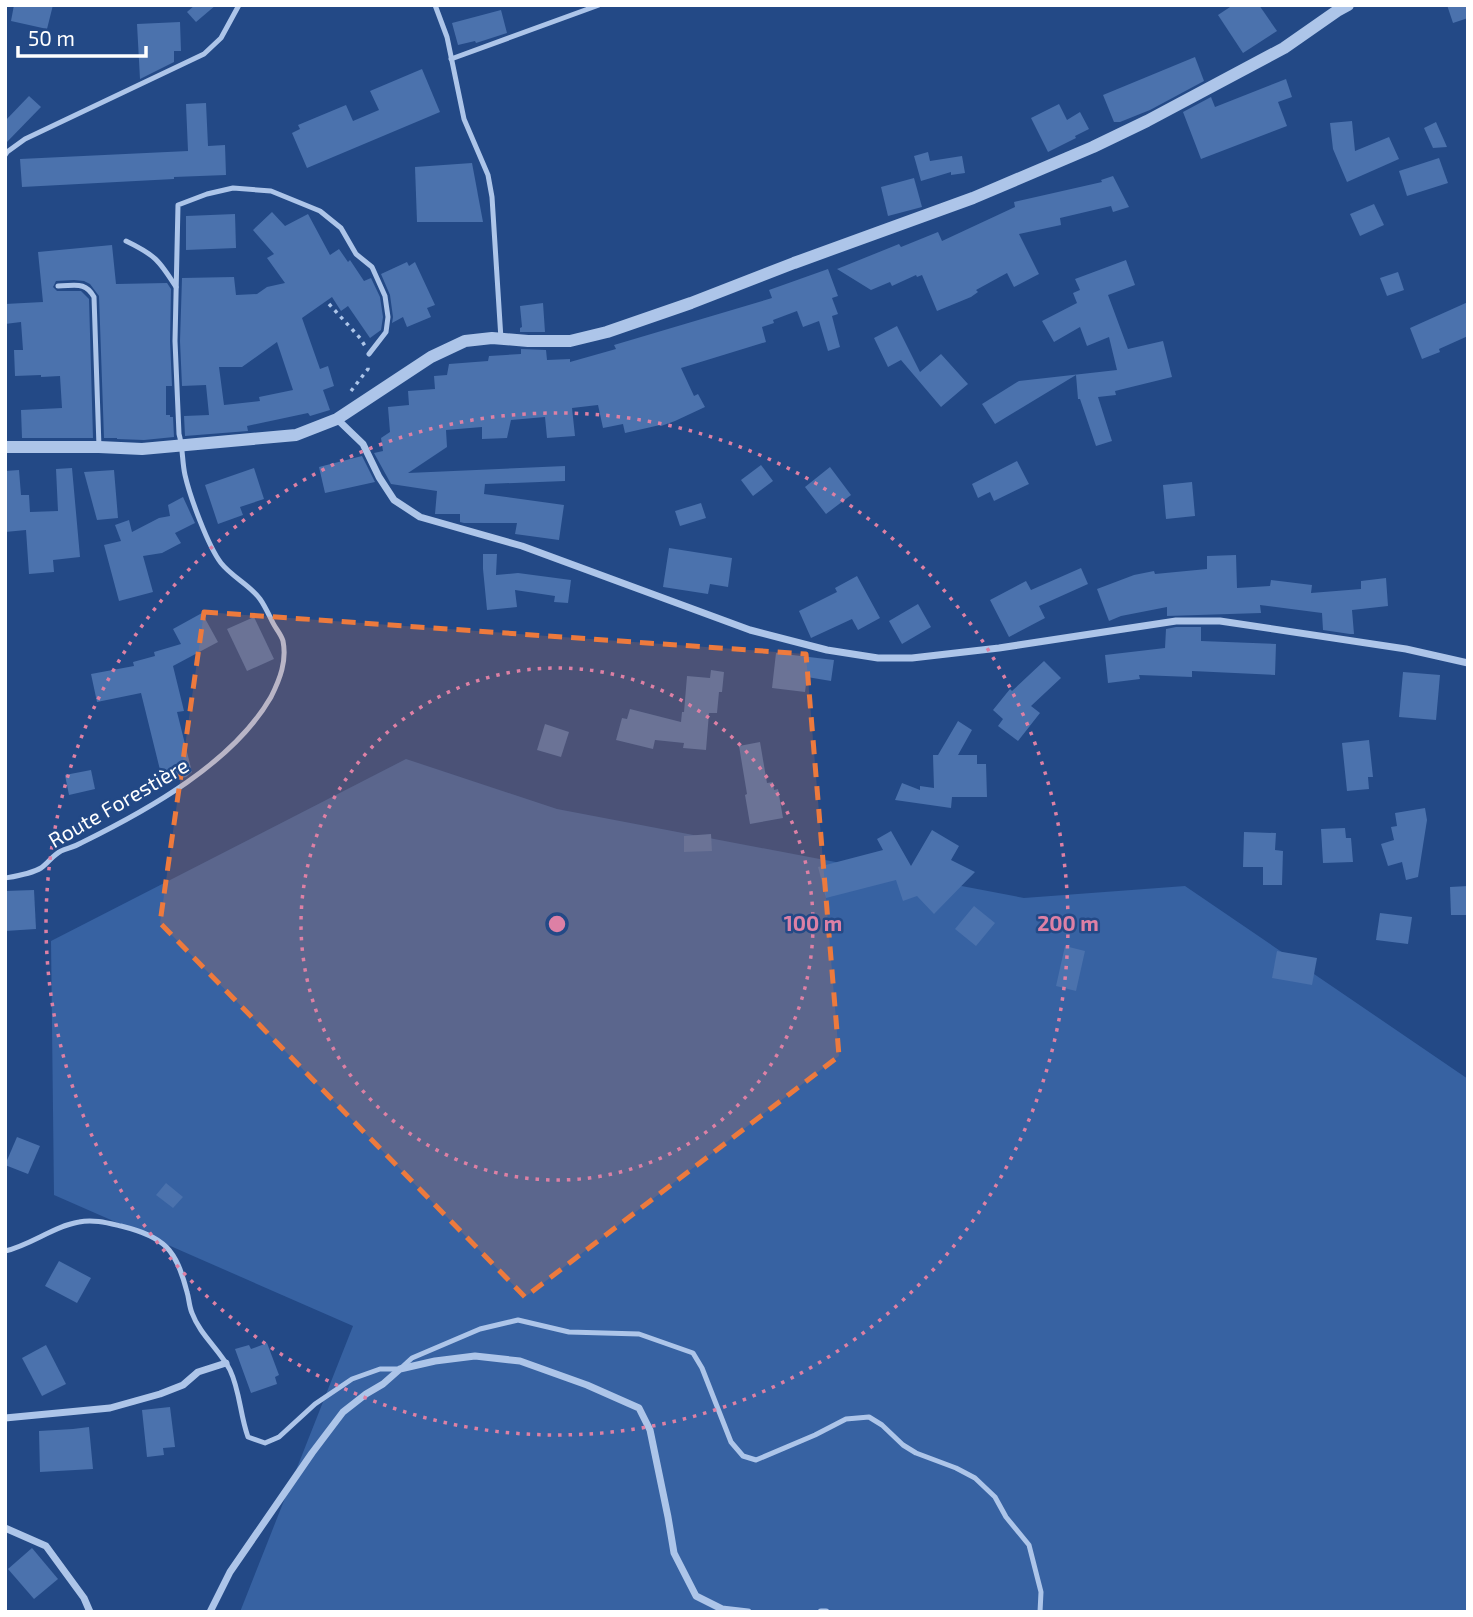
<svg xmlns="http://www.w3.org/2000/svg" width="1473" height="1617" font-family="'Exo 2',sans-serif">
<rect width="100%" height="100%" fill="#234986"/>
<!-- green -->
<polygon fill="#3762a2" points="406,759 557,809 1024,898 1185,886 1468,1079 1468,1612 240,1612 353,1326 54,1195 51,941"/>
<!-- building -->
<g fill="#4b72ad" fill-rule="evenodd">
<polygon points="14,5 53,5 47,29 11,21"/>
<polygon points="195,5 216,5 196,22 187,12"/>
<polygon points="1233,5 1259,5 1277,31 1243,53 1218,15"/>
<polygon points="1447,5 1468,5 1468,18 1453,23"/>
<polygon points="501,10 507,33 476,43 475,41 458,45 452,23"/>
<polygon points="180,22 181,51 174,51 174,62 140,79 137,24"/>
<polygon points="1195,57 1204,81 1150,110 1120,122 1114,122 1103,95"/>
<polygon points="422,69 440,112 307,168 292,133 300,129 298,125 346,105 353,121 379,110 370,91"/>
<polygon points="1286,79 1292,97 1278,102 1287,126 1201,159 1183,112 1211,97 1215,107"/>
<polygon points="29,96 41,107 5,144 5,121"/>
<polygon points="206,103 208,146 225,145 226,175 174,177 174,179 22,187 20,159 188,151 186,104"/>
<polygon points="1059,104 1067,120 1080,112 1089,129 1075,136 1076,138 1048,152 1031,118"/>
<polygon points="1352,121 1355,151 1389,137 1399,159 1347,182 1333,149 1330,123"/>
<polygon points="1436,122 1447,147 1433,148 1424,128"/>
<polygon points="928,152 930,161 962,156 965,173 951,175 951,172 921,181 914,156"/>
<polygon points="1439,158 1448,183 1407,196 1399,171"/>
<polygon points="472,163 483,222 417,222 415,167"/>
<polygon points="1113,176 1129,207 1113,212 1111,206 1060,218 1061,225 1019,234 1039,274 1014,287 1007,273 976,290 978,292 971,297 937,311 922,275 917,277 916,275 892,286 890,282 871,290 837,269 899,244 901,247 938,232 942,241 1015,207 1014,202 1102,182 1101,180"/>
<polygon points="914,178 922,207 888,216 881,187"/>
<polygon points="1374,204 1384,225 1360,236 1350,214"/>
<path d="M272 212 285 226 308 214 330 255 339 249 348 262 350 260 364 281 371 278 380 297 383 317 381 330 370 338 348 306 341 311 332 297 302 318 320 369 328 366 334 386 323 390 330 410 310 416 308 413 247 426 248 431 185 436 184 416 209 415 206 385 182 386 180 341 182 278 234 277 236 295 257 294 267 287 285 283 267 258 274 254 253 230ZM277 342 293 390 259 397 260 401 224 405 219 367H242Z"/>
<polygon points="235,214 236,248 186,250 186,216"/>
<polygon points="112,245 116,284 167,283 171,289 170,341 172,386 166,386 166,415 170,415 170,417 173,417 174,437 144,440 117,439 117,438 104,438 99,296 90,284 84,281 74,280 56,281 53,287 57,291 81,291 89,299 93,438 22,438 21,410 62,408 60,376 41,377 41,375 15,376 14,350 23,350 21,322 5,324 5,304 43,302 38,252"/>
<polygon points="1126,260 1135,285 1108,295 1128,349 1163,341 1172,377 1115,391 1116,395 1098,397 1112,441 1096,446 1080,399 1078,399 1076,375 995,424 982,404 1019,381 1117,370 1109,337 1087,346 1080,327 1054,342 1042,321 1077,303 1073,293 1080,290 1075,279"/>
<polygon points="407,262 409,266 415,262 435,305 427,308 431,317 407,327 403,317 392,323 393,317 390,295 381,274"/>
<polygon points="828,269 838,296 832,298 838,314 832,316 840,347 828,351 819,321 803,327 797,311 773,320 774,323 762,327 766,342 681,368 694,396 698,394 705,407 675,421 661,426 660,425 625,433 623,424 603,428 598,405 572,408 575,436 547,438 545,417 511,420 507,438 482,439 482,427 446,430 447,447 408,473 565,466 565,481 485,484 484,494 564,505 559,540 515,534 517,523 464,523 460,522 460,514 435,514 437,491 391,484 374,453 383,451 381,438 390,432 388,407 409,405 408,391 435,389 434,376 447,375 449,364 488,361 489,356 521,354 521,349 546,350 547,360 570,359 570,362 616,349 614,345 772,298 769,290"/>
<polygon points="1398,272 1404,290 1387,296 1380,278"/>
<polygon points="1468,302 1468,336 1439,349 1440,352 1422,359 1410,328"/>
<polygon points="543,303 545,332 520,332 520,328 522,327 520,306"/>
<polygon points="897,326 920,372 941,354 968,384 941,407 901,360 888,367 874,338"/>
<polygon points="362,456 375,482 325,493 319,467"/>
<polygon points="1017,461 1029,484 994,501 990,492 978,498 972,484"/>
<polygon points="761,465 773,481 753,496 741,480"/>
<polygon points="830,467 851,495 826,514 805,487"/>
<polygon points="72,468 80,557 53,560 54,572 29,574 26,530 5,532 5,471 19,470 21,495 29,495 30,512 58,511 56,469"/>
<polygon points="254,468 264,499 240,507 243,515 218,524 205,485"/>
<polygon points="114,470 118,518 97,520 84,472"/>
<polygon points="1192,482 1195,516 1166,519 1163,485"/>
<polygon points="183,497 195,523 175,533 181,543 162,553 143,556 153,592 119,601 104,545 121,541 115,525 129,520 132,532 159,518 170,516 168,505"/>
<polygon points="701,503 706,518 680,526 675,511"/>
<polygon points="669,548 732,558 728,587 710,584 708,594 663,587"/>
<polygon points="483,554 497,554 496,575 518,573 571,580 568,603 554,602 555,596 515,590 517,607 487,610 483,569"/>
<polygon points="1236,555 1237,588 1270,586 1271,580 1312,585 1311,593 1361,589 1361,581 1386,578 1388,606 1352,610 1354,634 1350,634 1323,630 1322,613 1260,605 1261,613 1167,616 1167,607 1121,616 1109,621 1097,589 1134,575 1154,571 1155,574 1207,569 1207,556"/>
<polygon points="1081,568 1088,584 1039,606 1045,618 1009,637 990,600 1026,581 1031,590"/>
<polygon points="857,576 880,618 858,630 852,619 811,638 799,611 837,592 835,588"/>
<polygon points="918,604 931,627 902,644 889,621"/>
<polygon points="202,613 218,642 173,666 184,711 177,712 192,772 186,777 163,782 141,693 97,702 91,674 134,666 133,662 155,656 154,652 181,644 173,629"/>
<polygon points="254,617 274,659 247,671 227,629"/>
<polygon points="1176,627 1201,627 1201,641 1276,644 1275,675 1192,671 1192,677 1139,675 1140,679 1108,683 1105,655 1165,648 1166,629"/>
<polygon points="776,653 834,660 831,681 807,677 805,692 772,688"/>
<polygon points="1044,661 1061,678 1031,706 1040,713 1018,741 998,726 1003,719 993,710 1010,689 1012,691"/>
<polygon points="711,670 724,672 722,692 719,692 717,713 709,713 706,750 683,748 684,743 655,740 653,749 616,740 622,718 627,719 630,709 681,722 682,712 684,712 687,676 710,678"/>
<polygon points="1403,672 1440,675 1436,720 1399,717"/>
<polygon points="958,721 972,730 958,755 977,755 977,764 986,764 987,797 952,797 951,808 895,800 902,783 920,790 920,786 934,788 933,755 938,755"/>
<polygon points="545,724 569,732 561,757 537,750"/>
<polygon points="1369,740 1373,777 1368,777 1369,789 1347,791 1342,743"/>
<polygon points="760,742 767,783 773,782 774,790 778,789 783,818 750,824 745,795 747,794 739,746"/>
<polygon points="91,770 95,789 69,795 65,775"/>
<polygon points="1425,808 1427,820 1418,877 1406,880 1402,862 1388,866 1381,844 1394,840 1391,827 1397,826 1395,813"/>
<polygon points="1345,828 1346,838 1351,838 1353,862 1323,863 1321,829"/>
<polygon points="932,830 959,846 951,860 975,872 934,914 917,896 903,901 896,880 826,898 818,867 883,850 877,839 891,831 911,866"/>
<polygon points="1244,832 1276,833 1275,850 1283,851 1282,885 1263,885 1263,867 1243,867"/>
<polygon points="711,834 712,851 684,852 684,836"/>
<polygon points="1468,886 1468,915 1451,915 1450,887"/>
<polygon points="34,890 36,929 5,931 5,891"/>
<polygon points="974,906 995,923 976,946 955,929"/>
<polygon points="1380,913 1412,917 1408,944 1376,940"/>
<polygon points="1065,946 1085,951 1076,991 1056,986"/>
<polygon points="1277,951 1317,958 1312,985 1272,978"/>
<polygon points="17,1137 40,1146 28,1174 5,1165"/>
<polygon points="166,1183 183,1197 173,1208 156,1195"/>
<polygon points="59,1261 91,1278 77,1303 45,1286"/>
<polygon points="267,1343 279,1375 275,1377 277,1384 251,1393 235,1349 249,1345 251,1349"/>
<polygon points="46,1345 66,1384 42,1396 22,1358"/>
<polygon points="170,1407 175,1447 163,1448 164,1455 147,1457 142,1410"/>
<polygon points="89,1427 93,1469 40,1472 39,1431 73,1429"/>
<polygon points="32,1548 58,1579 34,1599 8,1569"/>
</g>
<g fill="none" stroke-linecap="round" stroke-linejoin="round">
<!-- path -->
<g stroke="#adc5e9" stroke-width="3.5" stroke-dasharray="3.5 5" stroke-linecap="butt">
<polyline points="329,304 360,338 365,346"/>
<polyline points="351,391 368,369 368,363"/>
</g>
<!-- service -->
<g stroke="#adc5e9" stroke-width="5">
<polyline points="435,5 447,37 464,119 488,175 492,197 501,339"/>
<polyline points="451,59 599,5"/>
<polyline points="5,155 7,152 25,139 204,54 221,38 239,5"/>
<path d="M126 241C155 255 159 260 176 287"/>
<path d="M58 286C75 286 85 281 94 297L99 447"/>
<path d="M5 878C17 876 31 874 41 868 48 863 53 855 61 851 68 848 74 847 81 843 148 810 233 763 271 697 280 679 287 661 283 641 281 634 276 629 273 623 269 615 265 606 260 599 250 585 232 577 221 563 208 546 190 497 185 475 182 462 183 447 179 434L175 341 178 205 207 194 233 188 271 191 320 211 341 228 356 254 372 267 385 296 388 317 386 332 369 354"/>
<path d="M5 1251C31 1245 54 1226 79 1222 93 1219 108 1223 121 1226 165 1237 176 1249 187 1292 189 1298 189 1306 192 1313 200 1335 220 1350 230 1370 240 1391 240 1415 248 1437L265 1443 279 1437 315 1404 352 1379 380 1369H400L412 1358 480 1329 518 1320 569 1332 639 1334 693 1353 702 1368 731 1442 743 1456 756 1460 815 1435 846 1419 869 1417 882 1425 903 1445 916 1453 956 1468 975 1478 995 1497 1006 1517 1029 1545 1041 1592 1040 1612"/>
</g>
<!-- minor -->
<g stroke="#adc5e9" stroke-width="7">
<polyline points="337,419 363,444 379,477 394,500 420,517 522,546 750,630 827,650 878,658 912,658 999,648 1176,621 1220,621 1406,649 1468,663"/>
<polyline points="5,1418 110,1408 160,1394 183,1385 198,1372 226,1363"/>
<polyline points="5,1528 46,1546 84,1598 90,1612"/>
<polyline points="210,1612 230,1572 312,1453 343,1412 366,1394 383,1384 400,1369 435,1361 475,1356 520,1361 587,1385 639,1408 650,1430 668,1517 674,1553 696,1596 722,1609 748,1612"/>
<polyline points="821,1612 826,1612"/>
</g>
<!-- tertiary -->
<polyline stroke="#adc5e9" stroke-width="12" points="5,447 99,447 142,449 296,435 337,419 431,357 465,341 492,338 528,341 570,341 607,332 691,303 794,263 973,198 1093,147 1147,121 1284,48 1337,11 1348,5"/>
</g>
<!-- marked area -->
<path fill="#ed7a3d" fill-opacity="0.2" stroke="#ed7a3d" stroke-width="5" stroke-dasharray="14 9" stroke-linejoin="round" d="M204 612 806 654 839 1056 525 1297 160 923Z"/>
<!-- distance rings -->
<g fill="none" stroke="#dd80a5" stroke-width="3.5" stroke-dasharray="3.5 7">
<circle cx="557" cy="924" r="256"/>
<circle cx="557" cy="924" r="511"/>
</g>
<g text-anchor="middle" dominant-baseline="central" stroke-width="5" stroke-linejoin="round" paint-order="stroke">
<!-- street labels -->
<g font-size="21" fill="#fff" stroke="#234986">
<text transform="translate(118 802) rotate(-30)">Route Forestière</text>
</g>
</g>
<circle cx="557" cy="924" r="10" fill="#dd80a5" stroke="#234986" stroke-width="3.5"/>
<g font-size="21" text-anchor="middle" font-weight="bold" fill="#dd80a5" stroke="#234986" stroke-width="5" stroke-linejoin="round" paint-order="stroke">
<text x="813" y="931">100 m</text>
<text x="1068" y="931">200 m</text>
</g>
<!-- border -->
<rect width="1473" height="1617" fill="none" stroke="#ffffff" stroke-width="14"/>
<!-- scale -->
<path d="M18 46v10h128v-10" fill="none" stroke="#ffffff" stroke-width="3.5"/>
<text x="28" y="46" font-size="21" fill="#ffffff" stroke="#234986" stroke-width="5" paint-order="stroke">50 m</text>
</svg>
